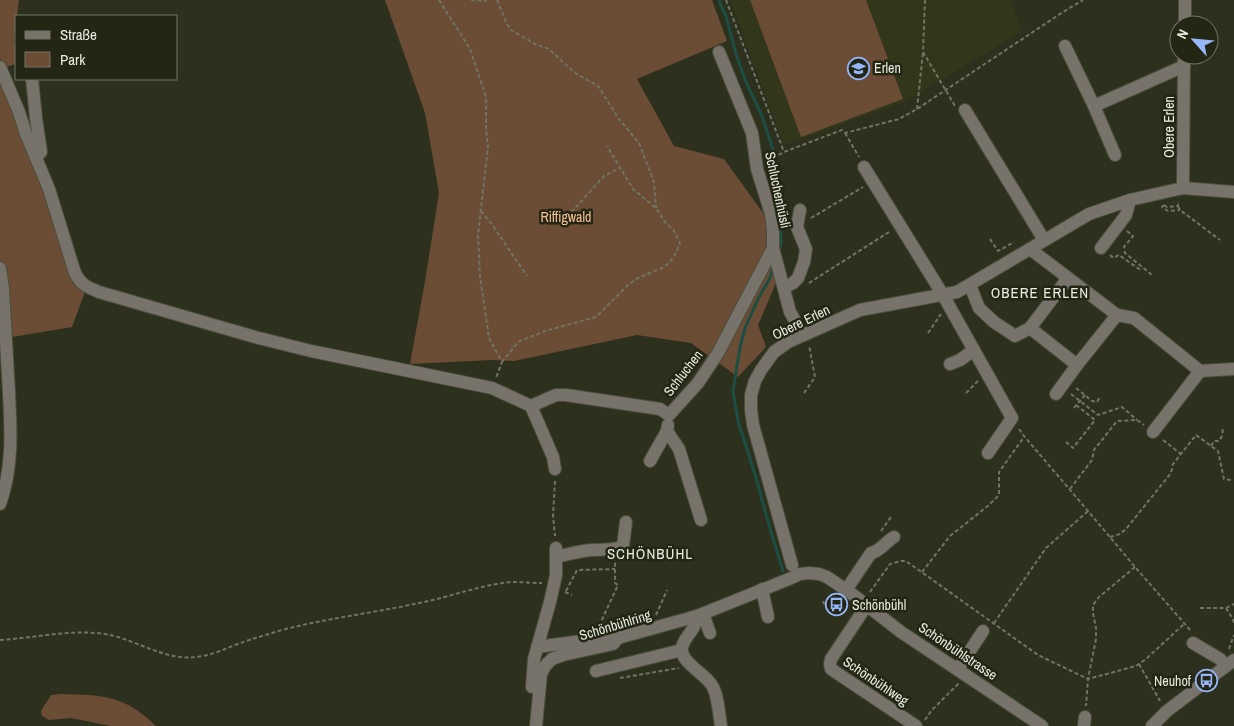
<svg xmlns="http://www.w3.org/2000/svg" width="1234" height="726" font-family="'Archivo Narrow',sans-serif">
<rect width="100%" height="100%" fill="#2d301d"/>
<!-- built -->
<polygon fill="#32371c" points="730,0 1011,0 1021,32 902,103 784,145"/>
<!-- green -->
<g fill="#6b4c34">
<polygon points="0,0 19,0 17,16 16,16 14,43 16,50 16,64 4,67 0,58"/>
<polygon points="385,0 712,0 727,41 637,79 674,146 724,159 766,217 776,283 758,325 766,347 738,377 691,343 637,335 514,361 492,360 410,364 425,281 439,193 425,113"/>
<polygon points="750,0 866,0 903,99 801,137"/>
<polygon points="0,75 25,136 74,284 85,292 72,327 0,339"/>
<path d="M61 694C103 695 124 695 156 726H111L71 718 49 720 42 716 41 711 51 695Z"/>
</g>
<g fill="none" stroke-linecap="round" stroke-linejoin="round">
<!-- stream -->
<g stroke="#1c4e43" stroke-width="3">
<polyline points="719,0 721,6 726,16 736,54 746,82 762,116 774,153"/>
<polyline points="773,166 780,216 781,241 779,252"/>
<polyline points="773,269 769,280 759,297 745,328 740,347 733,391 738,421 756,478 771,532 783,571"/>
</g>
<defs>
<g id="minor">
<polyline points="1185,25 1185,0"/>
<polyline points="1065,46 1094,106 1184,66"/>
<polyline points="719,52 752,133 757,169 771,214 773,230 773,248 790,312 803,335"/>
<path d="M0 67 19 112 26 134 49 189 75 273C81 285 87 287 99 292L255 337 311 351 492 388 531 406 553 457 555 469"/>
<polyline points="32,79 36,118 41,152 36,157"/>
<polyline points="1094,106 1115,155"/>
<polyline points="965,110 1044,240"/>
<polyline points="864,167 943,295 1012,418 988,453"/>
<polyline points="1183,188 1184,55"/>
<polyline points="1101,248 1126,215 1130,200"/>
<path d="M0 268 3 289C5 323 7 358 9 393 11 430 13 468 0 504"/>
<polyline points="970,285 979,308 994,322 1015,336 1030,328 1077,365 1117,315 1030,249"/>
<polyline points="784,288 793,283 798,278 804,262 806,249 797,227 800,210"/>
<polyline points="1117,315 1134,318 1200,371 1234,369"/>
<polyline points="1030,328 1068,278"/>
<polyline points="950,364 960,360 974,350"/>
<polyline points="1056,394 1077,365"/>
<polyline points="531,406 556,395 566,395 660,409 669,415 698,383 718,353 773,248"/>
<polyline points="667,431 679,449 701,520"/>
<polyline points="1153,432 1200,371"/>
<polyline points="650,461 667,431 668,425"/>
<path d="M556 557C568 554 580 551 592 550 602 549 613 551 623 546L626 522"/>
<polyline points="792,565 753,425 751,410 751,395 755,381 761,370 774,352 788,342 860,310 957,292 1089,214 1130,200 1183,188 1234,192"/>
<polyline points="762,589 768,617"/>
<path d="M846 590 871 553C881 551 885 542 894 537"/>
<polyline points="867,605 831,659 830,664 831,669 916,726"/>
<polyline points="703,614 710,633"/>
<path d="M697 616C696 619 696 622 695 624 692 633 683 639 682 648 680 662 704 673 711 684 718 693 719 714 721 726"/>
<polyline points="1193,643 1220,659 1226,666"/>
<polyline points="537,647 611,637"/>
<polyline points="958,669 983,631"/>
<polyline points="596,671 682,650"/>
<polyline points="532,687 534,659 550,602 556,575 556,548"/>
<polyline points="536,726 541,674 545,666 552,659 563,655 613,644 618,638 697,616 789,579 800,574 809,573 819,574 827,577 852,594 901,632 1042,726"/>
<polyline points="1084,726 1085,717"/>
<polyline points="1152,726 1167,711 1234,660"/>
</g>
</defs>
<!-- minor casing -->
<use href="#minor" stroke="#4b4e3c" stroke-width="14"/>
<!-- path -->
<g stroke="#717464" stroke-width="2" stroke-dasharray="4 2.5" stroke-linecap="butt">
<polyline points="439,0 470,49 486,97 486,128 488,147 478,235 480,276 489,338 502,362 496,378"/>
<polyline points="471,0 484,1 487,0"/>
<polyline points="497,0 507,24 511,30 535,44 549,49 575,73 598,86 619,119 639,143 654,182 656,208"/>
<polyline points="726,0 784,152"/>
<polyline points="925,0 923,52 955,106"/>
<polyline points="917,109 923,52"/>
<polyline points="845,133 859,157"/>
<polyline points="767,161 784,152 842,130 845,133 899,119 917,109 1063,12 1083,0"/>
<polyline points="1164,205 1167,207 1178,206 1178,201"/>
<polyline points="1164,205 1162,207 1168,211 1180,210"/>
<polyline points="1178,206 1180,210 1220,240"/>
<polyline points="481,211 491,223 527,276"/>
<polyline points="567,217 604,176 620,168"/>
<polyline points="811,218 863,187"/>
<polyline points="1127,231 1133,236 1124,247 1125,253 1152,275"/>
<polyline points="990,239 998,251 1014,242"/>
<polyline points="1110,255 1113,258 1119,255 1139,269 1143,268"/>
<polyline points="809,283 889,232"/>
<polyline points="928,333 941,314"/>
<polyline points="502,362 518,342 545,331 596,317 628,285 638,278 662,268 670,262 676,253 680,243 674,231 665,222 656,208 633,189 607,146"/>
<polyline points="1076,388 1092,401 1097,402 1100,397"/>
<polyline points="804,393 815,377 809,345"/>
<polyline points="966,393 978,381"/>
<polyline points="1071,394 1098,415 1122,407 1137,420"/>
<polyline points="1074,408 1085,395"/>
<polyline points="1019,429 1024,436 1088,511 1135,567 1191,631"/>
<polyline points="1163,440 1181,454"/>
<polyline points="1066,442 1073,448 1095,420 1076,405"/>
<polyline points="1211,446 1214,441 1219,441 1222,436 1223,428"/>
<polyline points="555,481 553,516 555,536"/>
<polyline points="1070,489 1092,460 1094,450 1117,421 1137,420 1144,425"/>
<polyline points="881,531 891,517"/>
<polyline points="1110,537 1120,534 1126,529 1171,473 1173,464 1196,435 1218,451 1224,479 1231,480"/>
<polyline points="1135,567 1099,597 1093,605 1093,613 1096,628 1096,639 1088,679 1136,666 1146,659 1184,624"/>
<polyline points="922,572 950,536 989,505 999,495 999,472 1024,437"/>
<polyline points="566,591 577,570 615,569"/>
<polyline points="565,592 572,595"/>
<polyline points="870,592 890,564 901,561 906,561 1038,655 1088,679 1086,706"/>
<polyline points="823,601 825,606"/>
<polyline points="1200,608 1226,608 1233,619 1234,624"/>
<polyline points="1226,608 1234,604"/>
<polyline points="656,615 667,590"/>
<polyline points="994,623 1046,548 1088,511"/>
<polyline points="599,626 618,585 615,583 615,559"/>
<path d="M0 640C35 638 70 629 105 634 136 639 164 661 196 657 209 656 223 650 235 645 251 639 266 635 282 630 327 618 374 613 419 603 450 597 480 585 511 582 521 582 532 583 542 583"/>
<polyline points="1229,649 1234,635"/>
<polyline points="1139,664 1160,701"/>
<polyline points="620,678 679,668"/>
<polyline points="925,720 931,711 959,683"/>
</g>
<!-- minor -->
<use href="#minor" stroke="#77736a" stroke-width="12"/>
</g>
<!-- icons -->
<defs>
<symbol id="school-ring" viewBox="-11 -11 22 22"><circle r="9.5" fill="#232613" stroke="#96b6fd" stroke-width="1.5"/><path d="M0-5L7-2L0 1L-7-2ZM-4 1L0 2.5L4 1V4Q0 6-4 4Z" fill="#96b6fd"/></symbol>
<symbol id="bus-ring" viewBox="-11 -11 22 22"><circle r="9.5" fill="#232613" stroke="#96b6fd" stroke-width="1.5"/><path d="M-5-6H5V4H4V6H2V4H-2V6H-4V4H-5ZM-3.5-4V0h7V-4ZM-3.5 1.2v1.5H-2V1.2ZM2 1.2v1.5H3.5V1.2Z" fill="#96b6fd"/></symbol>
</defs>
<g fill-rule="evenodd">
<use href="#school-ring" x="846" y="56" width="25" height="25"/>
<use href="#bus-ring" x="824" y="592" width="25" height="25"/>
<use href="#bus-ring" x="1194" y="668" width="25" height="25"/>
</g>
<g text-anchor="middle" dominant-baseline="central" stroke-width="5" stroke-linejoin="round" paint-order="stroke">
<!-- poi labels -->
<g font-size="14" fill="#e8ebde" stroke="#232613" text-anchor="start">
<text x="874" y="68">Erlen</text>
<text x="852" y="605">Schönbühl</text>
<text x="1191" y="681" text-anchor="end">Neuhof</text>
</g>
<!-- street labels -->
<g font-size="14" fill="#e8ebde" stroke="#232613">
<text transform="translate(1169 127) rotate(-90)">Obere Erlen</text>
<text transform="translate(778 190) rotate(78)">Schluchenhüsli</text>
<text transform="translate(801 322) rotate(-26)">Obere Erlen</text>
<text transform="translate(683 373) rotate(-52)">Schluchen</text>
<text transform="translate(615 625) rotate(-17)">Schönbühlring</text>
<text transform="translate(958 651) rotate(34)">Schönbühlstrasse</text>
<text transform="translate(876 681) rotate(34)">Schönbühlweg</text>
</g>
<!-- park labels -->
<g font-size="14" fill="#f8bf95" stroke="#232613">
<text x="566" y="217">Riffigwald</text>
</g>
<!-- neighbourhood labels -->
<g font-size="15" letter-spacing="1" fill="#e8ebde" stroke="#232613">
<text x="1040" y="292">OBERE ERLEN</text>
<text x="650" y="553">SCHÖNBÜHL</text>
</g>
</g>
<!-- legend -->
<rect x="15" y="15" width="162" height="65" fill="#232613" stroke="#727564"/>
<rect x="25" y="31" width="25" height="8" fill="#77736a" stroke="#727564"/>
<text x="60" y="40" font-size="15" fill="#e8ebde">Straße</text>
<rect x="25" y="52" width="25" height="15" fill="#6b4c34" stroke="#727564"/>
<text x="60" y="65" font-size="15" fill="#e8ebde">Park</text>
<!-- north arrow -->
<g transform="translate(1194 40) rotate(297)"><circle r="24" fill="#232613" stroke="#727564"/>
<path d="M0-4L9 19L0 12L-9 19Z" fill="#96b6fd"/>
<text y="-8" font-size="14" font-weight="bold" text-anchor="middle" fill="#e8ebde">N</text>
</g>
</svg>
